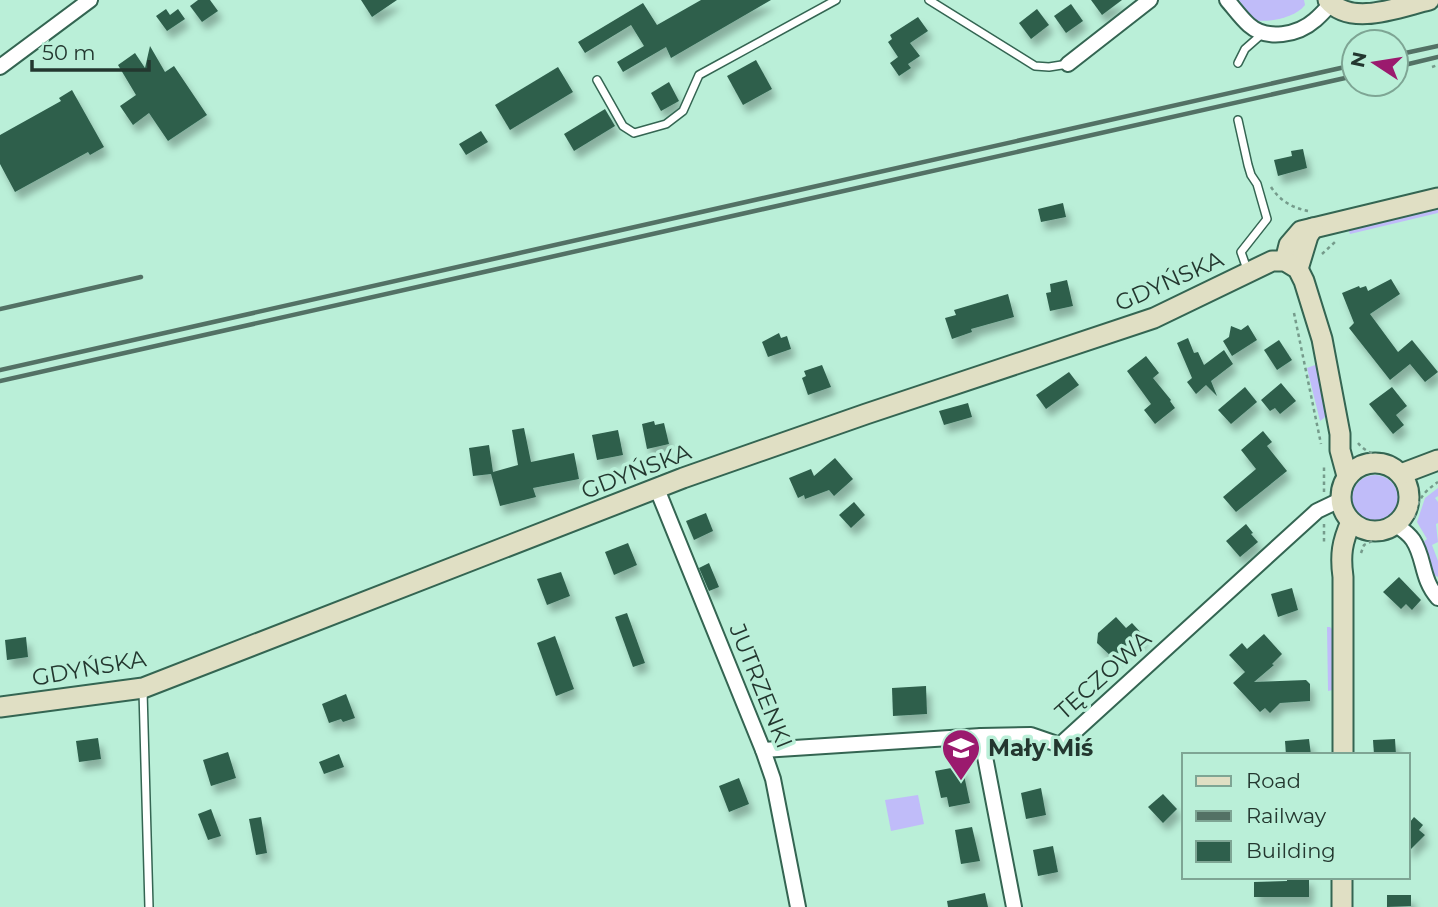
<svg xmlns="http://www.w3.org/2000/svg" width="1438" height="907" font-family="Montserrat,sans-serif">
<defs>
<filter id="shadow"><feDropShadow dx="4.5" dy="8" stdDeviation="3.5" flood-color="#0004"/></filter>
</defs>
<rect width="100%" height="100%" fill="#baefd8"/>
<!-- green -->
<g fill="#c0bcf9">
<path d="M1239 0H1304L1305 5C1295 18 1269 23 1253 20Z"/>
<polygon points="1438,208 1438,213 1350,234 1348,229"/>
<polygon points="1315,365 1318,366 1327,414 1324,418 1320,421 1307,368"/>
<circle cx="1375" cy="498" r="23"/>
<polygon points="1438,488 1438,496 1435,498 1438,502 1438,523 1436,524 1438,542 1432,545 1438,561 1438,577 1432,574 1422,543 1427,539 1417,522 1425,498"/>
<polygon points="1327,627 1330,627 1334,631 1334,687 1333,690 1328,691"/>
<polygon points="918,795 924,824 891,831 885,800"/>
</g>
<!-- building -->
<g fill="#2e5f4c" filter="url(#shadow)">
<polygon points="198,0 210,0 218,11 202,22 190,6"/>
<polygon points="361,0 397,0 372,17"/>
<polygon points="701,0 771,0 671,58 666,47 623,72 617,62 644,46 631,25 585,53 578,42 643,3 657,25"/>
<polygon points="1091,0 1122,0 1102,15"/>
<polygon points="1071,4 1083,21 1066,33 1054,16"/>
<polygon points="166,9 170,15 178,9 185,19 167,31 156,16"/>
<polygon points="1037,9 1049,25 1031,39 1019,23"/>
<polygon points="918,17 928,31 910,43 920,56 908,64 911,68 899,76 890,63 898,57 888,42 892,39 890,35"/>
<polygon points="150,46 165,72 174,66 207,115 168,141 149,113 133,125 120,106 136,95 118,65 135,53 145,68"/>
<polygon points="756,60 772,89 743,105 727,76"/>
<polygon points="558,67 573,92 510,130 495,105"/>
<polygon points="669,82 679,101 661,111 651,93"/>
<polygon points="72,90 104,147 90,155 88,152 15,192 0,164 0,135 61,101 59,98"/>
<polygon points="605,109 615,126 574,151 564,134"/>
<polygon points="481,131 488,142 466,155 459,144"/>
<polygon points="1303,149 1307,168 1278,176 1274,160 1292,156 1291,151"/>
<polygon points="1063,203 1066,217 1041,222 1038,209"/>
<polygon points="1391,279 1400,294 1370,314 1398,352 1412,340 1438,372 1425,382 1410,364 1390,380 1349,328 1354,323 1342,293 1359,286 1360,288 1366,286 1368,291"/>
<polygon points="1067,280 1073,306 1050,311 1046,293 1051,292 1050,284"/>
<polygon points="1008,294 1014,317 971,329 972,332 952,339 945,318 956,315 954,310"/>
<polygon points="1248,325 1257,340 1232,356 1223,341 1229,337 1231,326 1241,330"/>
<polygon points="779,333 781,338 787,336 791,349 768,357 762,342"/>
<polygon points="1188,338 1194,353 1198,352 1204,365 1224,350 1233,364 1211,381 1217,396 1206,385 1196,394 1187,382 1192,378 1177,343"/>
<polygon points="1279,340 1292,360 1277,370 1264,350"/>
<polygon points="1146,356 1159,373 1153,378 1171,400 1170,401 1175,408 1155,424 1144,410 1151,404 1127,371"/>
<polygon points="822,365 831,387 808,395 802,378 806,376 804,371"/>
<polygon points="1069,372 1079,385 1046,409 1036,395"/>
<polygon points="1281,383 1296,401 1280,414 1275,408 1270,411 1261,400"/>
<polygon points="1245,387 1257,402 1231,424 1218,410"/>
<polygon points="1392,387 1407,406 1396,415 1404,425 1393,434 1369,404"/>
<polygon points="968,403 972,417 944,425 939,411"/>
<polygon points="654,421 655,425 664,423 669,444 647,449 642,424"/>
<polygon points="524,428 531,462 574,453 579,479 533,488 536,497 500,506 491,474 473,476 469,448 489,445 493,472 518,465 512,430"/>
<polygon points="618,430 623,455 597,460 592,435"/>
<polygon points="1263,431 1272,442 1267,446 1287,471 1236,512 1223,497 1256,469 1241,450"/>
<polygon points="835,458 853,479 834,496 829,490 805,499 804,495 798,498 789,478 811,469 814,476"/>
<polygon points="854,502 865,515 851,528 839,515"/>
<polygon points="706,513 713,531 694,540 686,521"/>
<polygon points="1246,524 1253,533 1251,534 1258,542 1240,557 1226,541"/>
<polygon points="628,543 637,565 614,575 605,552"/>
<polygon points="709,563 719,587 709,591 699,568"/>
<polygon points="561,572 570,596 547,605 537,579"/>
<polygon points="1399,577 1421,600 1412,610 1406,604 1401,609 1383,592"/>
<polygon points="1292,588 1298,610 1278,617 1271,594"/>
<polygon points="627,613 645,663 633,667 615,617"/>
<polygon points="1116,617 1126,628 1132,623 1144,636 1131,648 1128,644 1113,658 1097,643 1098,633"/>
<polygon points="1264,634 1282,654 1272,664 1274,665 1254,682 1306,680 1310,684 1310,701 1280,703 1270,713 1265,708 1260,712 1233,683 1245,672 1229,655 1242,643 1247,649"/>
<polygon points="555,636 574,689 556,696 537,643"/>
<polygon points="26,637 28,657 7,660 5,640"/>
<polygon points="926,686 927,714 893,716 892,688"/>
<polygon points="346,694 355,718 343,722 341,719 329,723 322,704"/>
<polygon points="98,738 101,759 79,762 76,741"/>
<polygon points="1309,739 1311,755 1286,755 1285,741"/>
<polygon points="1395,739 1396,755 1374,755 1373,740"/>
<polygon points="228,752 236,778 211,786 203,760"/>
<polygon points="339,754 344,767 324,774 319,762"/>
<polygon points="962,766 970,803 949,807 947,797 941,798 935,771"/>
<polygon points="739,778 749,804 729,812 719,786"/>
<polygon points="1041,788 1046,815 1026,819 1021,793"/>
<polygon points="1163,794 1177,809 1163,823 1148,807"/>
<polygon points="211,809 221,836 208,840 198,814"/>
<polygon points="261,817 267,853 256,855 249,819"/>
<polygon points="1414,817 1423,825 1419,830 1425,835 1408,852 1408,820 1410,822"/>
<polygon points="972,827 980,861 961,864 955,830"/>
<polygon points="1053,846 1058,872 1038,876 1033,850"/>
<polygon points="1287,877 1309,877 1309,897 1254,897 1254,882 1287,881"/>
<polygon points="985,893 988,907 948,907 947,901"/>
<polygon points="1387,895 1411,895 1411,906 1387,907"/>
</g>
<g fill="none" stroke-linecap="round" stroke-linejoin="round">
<defs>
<g id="lane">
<polyline points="929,0 1035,66 1049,67 1068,64"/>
<polyline points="1238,63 1245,49 1262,34"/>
<polyline points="597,80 623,126 634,133 666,124 683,111 699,75 836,0"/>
<polyline points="1238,120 1248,165 1251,175 1257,184 1267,219 1241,252 1248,272"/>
<polyline points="143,691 149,907"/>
</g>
<g id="street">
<path d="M1227 0C1234 8 1241 18 1249 25 1267 41 1298 35 1315 20 1321 15 1326 9 1331 4"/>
<polyline points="1068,64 1150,0"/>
<polyline points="0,67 90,0"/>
<polyline points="657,489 763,750 773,779 798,907"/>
<path d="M1396 525C1402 529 1409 534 1413 540 1425 558 1421 579 1438 598"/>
<polyline points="981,736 1014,907"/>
<polyline points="763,750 981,736 1031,735 1060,745 1317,511 1340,500"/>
</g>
<g id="secondary">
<path d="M1328 0C1351 27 1399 7 1429 0"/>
<polyline points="1285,261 1289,245 1301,231 1438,198"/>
<polyline points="1298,269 1308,236 1313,228"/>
<circle cx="1375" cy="497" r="34"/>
<polyline points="1401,474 1438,460"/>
<polyline points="0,707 143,688 683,478 866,414 1154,318 1272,261 1285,261 1298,269 1304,281 1322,339 1340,434 1340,450 1347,476"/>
<path d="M1343 755V577C1340 555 1342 542 1351 522"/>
<polyline points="1342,907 1342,877"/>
</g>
</defs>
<!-- lane casing -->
<use href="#lane" stroke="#346552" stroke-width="10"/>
<!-- street casing -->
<use href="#street" stroke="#346552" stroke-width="18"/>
<!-- secondary casing -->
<use href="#secondary" stroke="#346552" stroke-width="23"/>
<!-- path -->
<g stroke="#759b8b" stroke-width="2.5" stroke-dasharray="3.5 3.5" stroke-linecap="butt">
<polyline points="1432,67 1438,65"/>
<path d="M1271 187C1280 201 1293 208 1308 211"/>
<polyline points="1322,254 1335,242"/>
<polyline points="1294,313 1321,444"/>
<path d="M1358 443C1367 454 1379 456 1392 459"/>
<polyline points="1324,492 1324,464"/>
<path d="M1414 518C1418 500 1422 493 1438 482"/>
<polyline points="1324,524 1324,545"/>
<polyline points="1361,553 1364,545 1376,539 1389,537"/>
</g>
<!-- lane -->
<use href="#lane" stroke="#fff" stroke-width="7"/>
<!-- street -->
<use href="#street" stroke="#fff" stroke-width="14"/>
<!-- secondary -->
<use href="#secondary" stroke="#e0dfc4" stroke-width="19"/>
<!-- rail -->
<g stroke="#537165" stroke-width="4.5">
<polyline points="1396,55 1438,46"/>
<polyline points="1396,67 1438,57"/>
<polyline points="0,309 141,277"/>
<polyline points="0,370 1354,65"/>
<polyline points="0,381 1354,76"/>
</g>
</g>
<!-- icons -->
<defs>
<symbol id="school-pin" viewBox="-11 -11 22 30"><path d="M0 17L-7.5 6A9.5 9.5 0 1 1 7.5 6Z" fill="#9b1a6e" stroke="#baefd8"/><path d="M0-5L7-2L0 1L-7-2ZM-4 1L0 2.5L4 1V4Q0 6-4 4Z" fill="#fff"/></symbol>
</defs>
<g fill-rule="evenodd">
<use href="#school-pin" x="939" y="726" width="44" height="60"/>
</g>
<g text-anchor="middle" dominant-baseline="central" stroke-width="7" stroke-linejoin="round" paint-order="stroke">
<!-- street labels -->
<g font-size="23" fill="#23372f" stroke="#baefd8">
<text transform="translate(1169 281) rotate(-24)">GDYŃSKA</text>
<text transform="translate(636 471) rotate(-21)">GDYŃSKA</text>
<text transform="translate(89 668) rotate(-10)">GDYŃSKA</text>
<text transform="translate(1103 675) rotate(-42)">TĘCZOWA</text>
<text transform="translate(761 686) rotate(68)">JUTRZENKI</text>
</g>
<!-- poi labels -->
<g font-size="23" font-weight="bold" fill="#23372f" stroke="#baefd8" text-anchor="start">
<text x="988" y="748">Mały Miś</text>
</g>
</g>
<!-- legend -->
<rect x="1182" y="753" width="228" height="126" fill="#baefd8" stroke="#7ea594" stroke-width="2"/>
<rect x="1196" y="776" width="35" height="10" fill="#e0dfc4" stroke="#7ea594" stroke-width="2"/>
<text x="1246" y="788" font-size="21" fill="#23372f">Road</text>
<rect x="1196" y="811" width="35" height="10" fill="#537165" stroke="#7ea594" stroke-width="2"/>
<text x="1246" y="823" font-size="21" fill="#23372f">Railway</text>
<rect x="1196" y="841" width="35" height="21" fill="#2e5f4c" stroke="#7ea594" stroke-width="2"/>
<text x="1246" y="858" font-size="21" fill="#23372f">Building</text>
<!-- north arrow -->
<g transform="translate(1375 63) rotate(282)"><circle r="33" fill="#baefd8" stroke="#7ea594" stroke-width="2"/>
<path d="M0-5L12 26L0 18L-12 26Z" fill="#9b1a6e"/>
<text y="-10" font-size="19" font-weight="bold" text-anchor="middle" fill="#23372f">N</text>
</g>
<!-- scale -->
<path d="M32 60v10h117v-10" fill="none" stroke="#23372f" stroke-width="3.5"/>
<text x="42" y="60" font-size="21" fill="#23372f" stroke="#baefd8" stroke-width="5" paint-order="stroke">50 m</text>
</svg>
